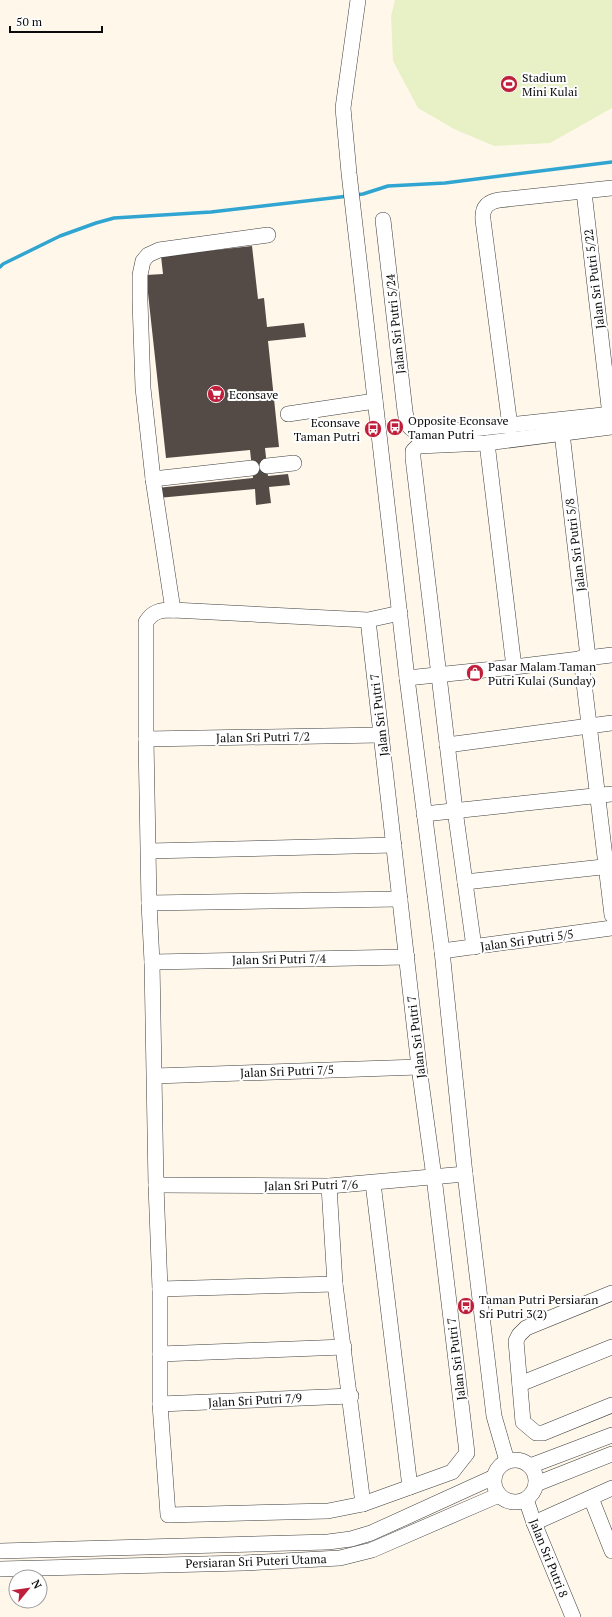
<svg xmlns="http://www.w3.org/2000/svg" width="612" height="1617" font-family="'PT Serif',serif">
<rect width="100%" height="100%" fill="#fff8ea"/>
<!-- pitch -->
<polygon fill="#e7f1c5" points="395,0 612,0 612,108 550,143 494,146 454,129 418,108 393,61 391,16"/>
<g fill="none" stroke-linecap="round" stroke-linejoin="round">
<!-- stream -->
<g stroke="#31a5d1" stroke-width="3.5">
<polyline points="355,195 363,194 388,186 445,183 612,162"/>
<polyline points="0,267 3,264 60,236 96,223 114,218 211,212 349,196"/>
</g>
</g>
<!-- building -->
<polygon fill="#544b47" points="252,246 258,299 264,298 267,327 304,323 306,337 268,341 279,447 265,448 268,476 288,474 290,485 269,487 271,503 256,505 255,489 158,498 157,488 253,478 250,450 166,458 146,275 163,274 161,256"/>
<g fill="none" stroke-linecap="round" stroke-linejoin="round">
<defs>
<g id="minor">
<polyline points="358,0 343,108 349,173 407,678 442,951 465,1174 494,1416 507,1461"/>
<polyline points="584,192 610,415"/>
<path d="M383 220 405 411C407 426 409 431 425 434L612 414"/>
<polyline points="288,414 375,401"/>
<path d="M510 426 483 220C482 208 487 202 499 200L612 188"/>
<polyline points="562,433 588,657"/>
<polyline points="487,443 514,667"/>
<polyline points="267,466 294,463"/>
<polyline points="153,479 252,468"/>
<polyline points="173,610 153,479 143,388 140,301 140,275 143,261 148,255 159,250 268,235"/>
<path d="M368 620 419 1067 434 1177 467 1453 452 1472 363 1504 328 1511 168 1515 160 1404V1289L156 1185 152 962 149 903 146 739V622C153 611 161 610 173 610L368 620 400 613"/>
<polyline points="581,658 612,915"/>
<polyline points="407,678 514,667 612,655"/>
<polyline points="146,739 380,735"/>
<polyline points="447,745 612,723"/>
<polyline points="424,814 612,794"/>
<polyline points="149,851 394,845"/>
<polyline points="465,882 612,866"/>
<polyline points="149,903 400,899"/>
<polyline points="474,947 455,810 413,458 413,451 418,446 487,443 612,427"/>
<polyline points="442,951 612,928"/>
<polyline points="152,962 407,957"/>
<polyline points="155,1076 419,1067"/>
<polyline points="373,1183 410,1487"/>
<polyline points="156,1185 329,1186 465,1174"/>
<polyline points="329,1186 335,1284 363,1504"/>
<polyline points="160,1289 335,1284"/>
<polyline points="612,1293 526,1328 519,1335 516,1341 523,1422 536,1433 543,1433 612,1405"/>
<polyline points="160,1354 344,1347"/>
<polyline points="520,1384 612,1347"/>
<polyline points="160,1404 351,1396"/>
<circle cx="515" cy="1481" r="21"/>
<polyline points="530,1466 612,1435"/>
<polyline points="536,1484 612,1454"/>
<polyline points="591,1498 612,1551"/>
<polyline points="526,1499 534,1523 573,1617"/>
<polyline points="534,1523 612,1488"/>
<polyline points="0,1551 328,1542 351,1539 371,1533 494,1477"/>
<polyline points="0,1569 244,1563 340,1558 372,1550 499,1495"/>
</g>
</defs>
<!-- minor casing -->
<use href="#minor" stroke="#3e3e3e" stroke-width="16"/>
<!-- minor -->
<use href="#minor" stroke="#fff" stroke-width="15"/>
</g>
<!-- icons -->
<defs>
<symbol id="stadium-disc" viewBox="-11 -11 22 22"><circle r="9.5" fill="#bf1f3a" stroke="#fff"/><path d="M0-5a6.5 5 0 1 0 0 10a6.5 5 0 1 0 0-10ZM-3.5-1.8h7v3.6h-7Z" fill="#fff"/></symbol>
<symbol id="supermarket-disc" viewBox="-11 -11 22 22"><circle r="9.5" fill="#bf1f3a" stroke="#fff"/><path d="M-6-5.5h2.5l.6 2H6L4.5 2H-2.5L-4.4-4H-6ZM-1.5 3.2a1.3 1.3 0 1 0 .1 0ZM3 3.2a1.3 1.3 0 1 0 .1 0Z" fill="#fff"/></symbol>
<symbol id="bus-disc" viewBox="-11 -11 22 22"><circle r="9.5" fill="#bf1f3a" stroke="#fff"/><path d="M-5-6H5V4H4V6H2V4H-2V6H-4V4H-5ZM-3.5-4V0h7V-4ZM-3.5 1.2v1.5H-2V1.2ZM2 1.2v1.5H3.5V1.2Z" fill="#fff"/></symbol>
<symbol id="shop-disc" viewBox="-11 -11 22 22"><circle r="9.5" fill="#bf1f3a" stroke="#fff"/><path d="M-5-2.5h2.3a2.7 3.5 0 0 1 5.4 0H5L5.5 6h-11ZM-1.5-2.5h3a1.5 2.3 0 0 0-3 0Z" fill="#fff"/></symbol>
</defs>
<g fill-rule="evenodd">
<use href="#stadium-disc" x="499" y="74" width="20" height="20"/>
<use href="#supermarket-disc" x="206" y="384" width="20" height="20"/>
<use href="#bus-disc" x="385" y="417" width="20" height="20"/>
<use href="#bus-disc" x="363" y="419" width="20" height="20"/>
<use href="#shop-disc" x="465" y="663" width="20" height="20"/>
<use href="#bus-disc" x="456" y="1296" width="20" height="20"/>
</g>
<g text-anchor="middle" dominant-baseline="central" stroke-width="4" stroke-linejoin="round" paint-order="stroke">
<!-- poi labels -->
<g font-size="12" fill="#0b0b0b" stroke="#fff" text-anchor="start">
<text x="522" y="77">Stadium<tspan x="522" dy="14">Mini Kulai</tspan></text>
<text x="229" y="394">Econsave</text>
<text x="408" y="420">Opposite Econsave<tspan x="408" dy="14">Taman Putri</tspan></text>
<text x="360" y="422" text-anchor="end">Econsave<tspan x="360" dy="14">Taman Putri</tspan></text>
<text x="488" y="666">Pasar Malam Taman<tspan x="488" dy="14">Putri Kulai (Sunday)</tspan></text>
<text x="479" y="1299">Taman Putri Persiaran<tspan x="479" dy="14">Sri Putri 3(2)</tspan></text>
</g>
<!-- street labels -->
<g font-size="12" fill="#0b0b0b" stroke="#fff">
<text transform="translate(594 279) rotate(-97)">Jalan Sri Putri 5/22</text>
<text transform="translate(395 324) rotate(-96)">Jalan Sri Putri 5/24</text>
<text transform="translate(575 545) rotate(-97)">Jalan Sri Putri 5/8</text>
<text transform="translate(379 715) rotate(-97)">Jalan Sri Putri 7</text>
<text transform="translate(263 737) rotate(-1)">Jalan Sri Putri 7/2</text>
<text transform="translate(527 940) rotate(-8)">Jalan Sri Putri 5/5</text>
<text transform="translate(279 959) rotate(-1)">Jalan Sri Putri 7/4</text>
<text transform="translate(416 1037) rotate(-97)">Jalan Sri Putri 7</text>
<text transform="translate(287 1071) rotate(-2)">Jalan Sri Putri 7/5</text>
<text transform="translate(311 1185) rotate(-1)">Jalan Sri Putri 7/6</text>
<text transform="translate(456 1359) rotate(-97)">Jalan Sri Putri 7</text>
<text transform="translate(255 1400) rotate(-3)">Jalan Sri Putri 7/9</text>
<text transform="translate(549 1558) rotate(68)">Jalan Sri Putri 8</text>
<text transform="translate(256 1561) rotate(-2)">Persiaran Sri Puteri Utama</text>
</g>
</g>
<!-- north arrow -->
<g transform="translate(28 1589) rotate(61)"><circle r="19" fill="#ffffff" stroke="#9d9d9d"/>
<path d="M0-3L7 15L0 10L-7 15Z" fill="#bf1f3a"/>
<text y="-6" font-size="11" font-weight="bold" text-anchor="middle" fill="#0b0b0b">N</text>
</g>
<!-- scale -->
<path d="M10 26v6h92v-6" fill="none" stroke="#0b0b0b" stroke-width="2"/>
<text x="16" y="26" font-size="12" fill="#0b0b0b" stroke="#ffffff" stroke-width="3" paint-order="stroke">50 m</text>
</svg>
